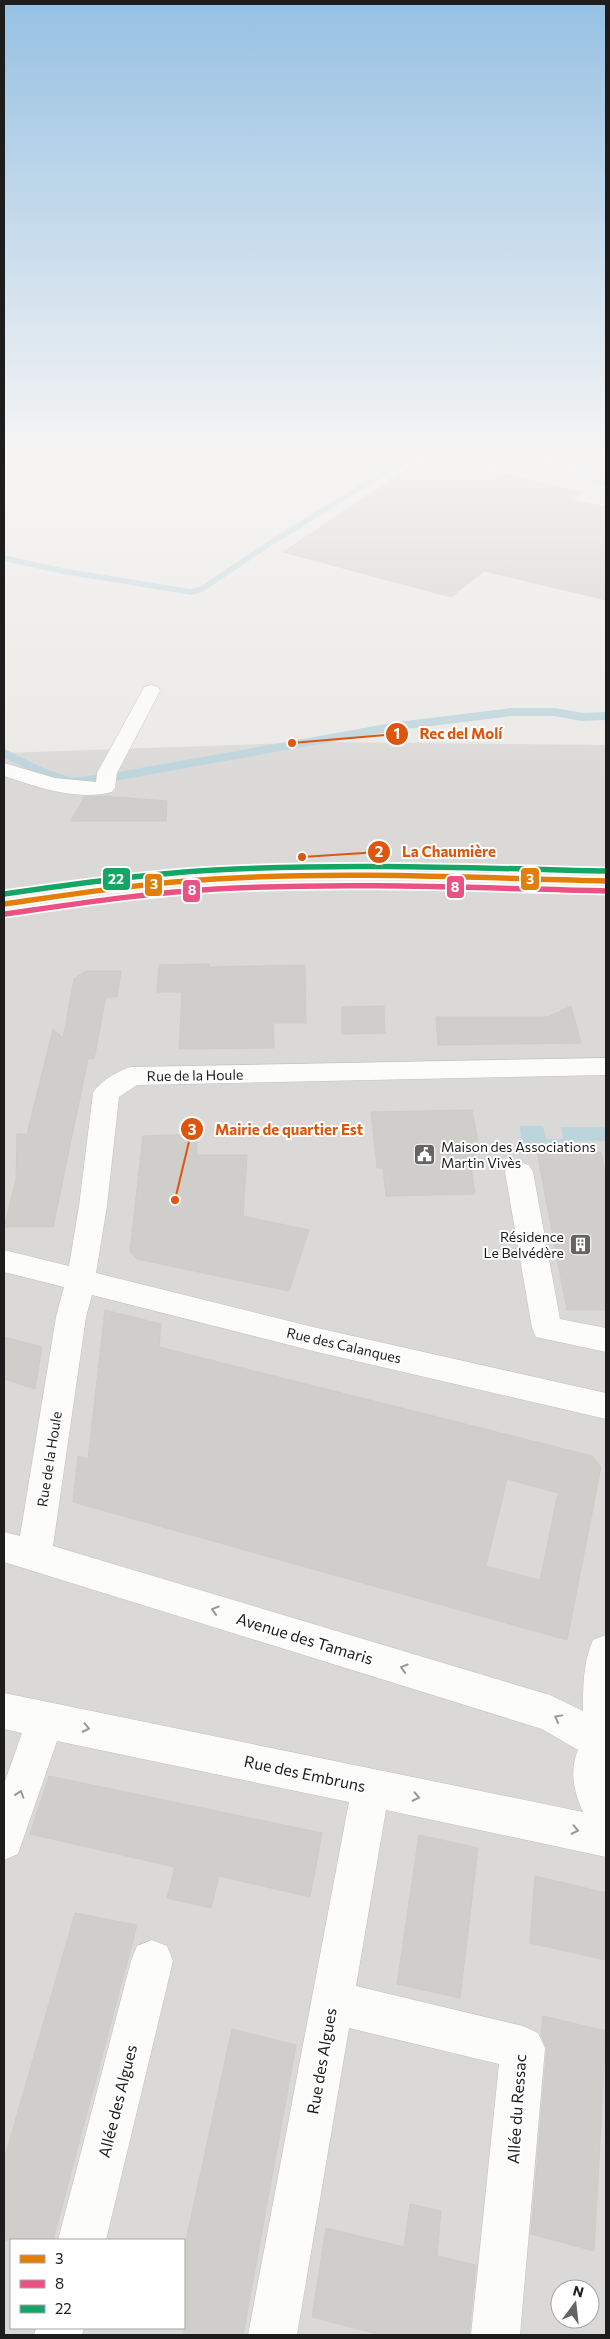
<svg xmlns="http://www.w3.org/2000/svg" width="610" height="2339" font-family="Commissioner,sans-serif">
<rect width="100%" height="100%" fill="#ebe9e6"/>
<!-- residential -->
<path fill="#dad9d7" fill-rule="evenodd" d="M322 742 606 745V2335H4V753ZM11 2240H184V2328H11ZM560 2289H590V2319H560Z"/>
<!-- water -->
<polygon fill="#bcd4dc" points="520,1126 543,1126 546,1139 563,1139 561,1127 606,1127 606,1141 522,1143"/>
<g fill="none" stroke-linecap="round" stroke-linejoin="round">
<!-- stream-far1 -->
<g stroke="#bcd4dc" stroke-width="5.5">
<polyline points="493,454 508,457 522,455 606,484"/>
<polyline points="4,558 62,571 191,592 202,589 272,542 415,454"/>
</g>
<!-- stream -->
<polyline stroke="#bcd4dc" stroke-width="8" points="4,753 42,772 72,782 119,776 398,726 512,712 555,712 582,717 606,716"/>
</g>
<!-- building -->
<g fill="#d0cecb" stroke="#cecbc8" fill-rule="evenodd">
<polygon points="430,454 482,454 466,465 582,492 572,500 606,507 606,600 484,571 451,597 283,552"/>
<polygon points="102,796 167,801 166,821 71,821 84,797"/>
<polygon points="209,964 209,967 305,965 306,1023 273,1023 274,1048 179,1049 182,992 157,992 159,965"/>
<polygon points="86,971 121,971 117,997 106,997 94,1059 88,1059 53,1227 4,1227 16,1180 17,1134 27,1134 53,1029 63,1038 74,979"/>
<polygon points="384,1006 385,1033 342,1034 342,1007"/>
<polygon points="571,1006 581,1043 438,1045 436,1017 548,1017"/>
<polygon points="472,1110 478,1141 472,1141 476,1168 471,1168 475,1194 386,1196 383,1168 377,1168 371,1112"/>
<polygon points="198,1134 196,1155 247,1155 243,1216 309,1230 289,1291 137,1259 130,1251 143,1136"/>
<polygon points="537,1152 601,1152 606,1177 606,1310 567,1310"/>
<path d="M105 1310 161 1324 159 1347 592 1456 601 1467 567 1640 73 1502 78 1456 88 1459ZM507 1479 558 1493 540 1580 486 1566Z"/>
<polygon points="4,1337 42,1347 35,1389 4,1379"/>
<polygon points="49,1776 322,1833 310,1897 219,1876 211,1908 167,1898 175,1867 30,1834"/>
<polygon points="419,1835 478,1848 460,1998 397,1984"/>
<polygon points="535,1876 606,1893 606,1960 530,1943"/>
<polygon points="75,1913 137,1925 53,2240 4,2240 4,2160"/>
<polygon points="543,2016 606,2031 594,2251 531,2234 547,2048 541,2035"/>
<polygon points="232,2029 296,2045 243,2335 184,2335 184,2249"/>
<polygon points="410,2204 441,2211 437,2256 476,2265 469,2335 381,2335 312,2317 326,2228 404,2247"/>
</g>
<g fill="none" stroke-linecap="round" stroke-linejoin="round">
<defs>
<g id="minor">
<path d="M151 685 158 687 160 691 117 773 115 788 112 792C77 801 37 787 4 776V763L55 778 96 782 97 773 142 691 144 687Z"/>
<path d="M606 1058V1075L137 1085 119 1097 107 1206 96 1273 313 1327 606 1393V1419L313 1351 92 1295 86 1317 53 1546 550 1695 583 1711C583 1687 583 1662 593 1640L606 1635V1857L386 1810 356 1986 523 2026 538 2033 545 2048 520 2335H471L499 2064 349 2028 297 2335H248L349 1802 57 1741 18 1854 4 1860V1784L22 1733 4 1729V1693L583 1812C574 1792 569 1771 578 1750L542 1729 4 1562V1532L20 1536 56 1317 64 1287 4 1272V1250L69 1266 79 1206 93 1093C100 1081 118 1071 131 1067Z"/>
<polygon points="519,1162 529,1165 533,1172 560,1319 606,1328 606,1352 536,1337 532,1328 505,1172 509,1165"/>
<polygon points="152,1940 167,1946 173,1961 106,2240 58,2240 131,1961 137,1946"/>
<polygon points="36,2328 84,2328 82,2335 34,2335"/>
</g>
<path id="major" d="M289 870 606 874V888C485 887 365 880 244 885 163 888 84 902 4 911V897L153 878Z"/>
</defs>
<!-- minor casing -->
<use href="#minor" stroke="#c2c1c0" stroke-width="1"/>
<!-- major casing -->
<use href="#major" stroke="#9f9785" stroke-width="1"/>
<!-- minor -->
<use href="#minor" fill="#fcfcfb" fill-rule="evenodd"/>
<!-- major -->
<use href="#major" fill="#efebe5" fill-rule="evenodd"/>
<defs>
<path id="bus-1" d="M4 904C74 894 144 883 215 879 345 871 476 878 606 881"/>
<path id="bus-2" d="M5 914C75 904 145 893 216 889 346 882 476 888 606 891"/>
<path id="bus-3" d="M4 894C74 884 144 874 215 870 345 863 476 868 606 871"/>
</defs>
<!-- bus-1 casing -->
<use href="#bus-1" stroke="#fff" stroke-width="9"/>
<!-- bus-2 casing -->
<use href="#bus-2" stroke="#fff" stroke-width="9"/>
<!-- bus-3 casing -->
<use href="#bus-3" stroke="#fff" stroke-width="9"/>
<!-- bus-1 -->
<use href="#bus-1" stroke="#e37f08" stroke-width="5.5"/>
<!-- bus-2 -->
<use href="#bus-2" stroke="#ea5284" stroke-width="5.5"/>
<!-- bus-3 -->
<use href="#bus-3" stroke="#15a565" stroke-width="5.5"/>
</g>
<!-- one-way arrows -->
<defs><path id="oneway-chevron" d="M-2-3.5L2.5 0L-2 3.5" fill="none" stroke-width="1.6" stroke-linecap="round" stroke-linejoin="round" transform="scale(1.25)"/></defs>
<g stroke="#989897">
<use href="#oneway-chevron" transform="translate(215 1610) rotate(-163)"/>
<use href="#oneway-chevron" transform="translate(404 1668) rotate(-163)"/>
<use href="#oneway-chevron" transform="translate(558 1718) rotate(-151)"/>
<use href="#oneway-chevron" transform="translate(86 1728) rotate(12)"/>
<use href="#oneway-chevron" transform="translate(20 1794) rotate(-71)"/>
<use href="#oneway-chevron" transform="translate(416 1797) rotate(12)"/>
<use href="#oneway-chevron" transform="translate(575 1830) rotate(12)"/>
</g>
<!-- sky -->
<linearGradient id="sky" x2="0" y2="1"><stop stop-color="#96c1e3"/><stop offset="0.58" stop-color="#f6f5f4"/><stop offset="1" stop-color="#f6f5f4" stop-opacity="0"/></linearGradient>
<rect width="610" height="781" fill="url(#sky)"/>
<!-- icons -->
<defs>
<symbol id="civic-square" viewBox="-11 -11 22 22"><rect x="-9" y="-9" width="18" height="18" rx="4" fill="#656463" stroke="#fff"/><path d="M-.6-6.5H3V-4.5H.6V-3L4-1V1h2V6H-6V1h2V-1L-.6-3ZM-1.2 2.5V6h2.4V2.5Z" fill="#fff"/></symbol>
<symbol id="building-square" viewBox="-11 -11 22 22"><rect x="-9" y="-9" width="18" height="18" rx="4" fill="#656463" stroke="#fff"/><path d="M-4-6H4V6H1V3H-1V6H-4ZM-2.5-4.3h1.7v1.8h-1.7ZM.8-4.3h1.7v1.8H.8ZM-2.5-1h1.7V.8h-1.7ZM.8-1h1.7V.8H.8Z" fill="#fff"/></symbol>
</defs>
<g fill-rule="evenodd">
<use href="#civic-square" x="412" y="1142" width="25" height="25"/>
<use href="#building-square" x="568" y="1232" width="25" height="25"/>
</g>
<g text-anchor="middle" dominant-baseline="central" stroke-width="4" stroke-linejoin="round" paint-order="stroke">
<!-- street labels -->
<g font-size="14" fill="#1d1d1d" stroke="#fff">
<text transform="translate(195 1075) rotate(-1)">Rue de la Houle</text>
<text transform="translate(344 1345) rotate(13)">Rue des Calanques</text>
<text transform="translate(49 1459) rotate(-81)">Rue de la Houle</text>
</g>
<!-- poi labels -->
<g font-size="14" fill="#1d1d1d" stroke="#fff" text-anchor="start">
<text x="441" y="1146">Maison des Associations<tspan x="441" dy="16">Martin Vivès</tspan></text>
<text x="564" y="1236" text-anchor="end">Résidence<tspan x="564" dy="16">Le Belvédère</tspan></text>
</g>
<!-- near-street labels -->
<g font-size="16" fill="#1d1d1d" stroke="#fff">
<text transform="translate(305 1638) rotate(17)">Avenue des Tamaris</text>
<text transform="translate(305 1773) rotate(12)">Rue des Embruns</text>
<text transform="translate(321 2061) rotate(-80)">Rue des Algues</text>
<text transform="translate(117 2101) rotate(-76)">Allée des Algues</text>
<text transform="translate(516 2109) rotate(-86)">Allée du Ressac</text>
</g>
</g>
<!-- callouts -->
<path fill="none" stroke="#de560d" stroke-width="2" d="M292 743L397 734M302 857L379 852M175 1200L192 1129"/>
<g fill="#de560d" stroke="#fff" stroke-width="2">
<circle cx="292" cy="743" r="5"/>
<circle cx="302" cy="857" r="5"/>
<circle cx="175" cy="1200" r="5"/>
<circle cx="397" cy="734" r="12"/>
<circle cx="379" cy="852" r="12"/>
<circle cx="192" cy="1129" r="12"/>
</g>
<g font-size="15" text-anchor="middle" font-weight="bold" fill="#fff">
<text x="397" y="739">1</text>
<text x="379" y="857">2</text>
<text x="192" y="1135">3</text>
</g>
<g font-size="15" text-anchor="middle" font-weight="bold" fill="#de560d" stroke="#fff" stroke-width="4" stroke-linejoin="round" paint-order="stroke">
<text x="461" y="739">Rec del Molí</text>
<text x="449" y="857">La Chaumière</text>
<text x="289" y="1135">Mairie de quartier Est</text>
</g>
<g stroke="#fff" stroke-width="2">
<rect x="102" y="867" width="29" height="24" rx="5" fill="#15a565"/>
<rect x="520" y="867" width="20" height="24" rx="5" fill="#e37f08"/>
<rect x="144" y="873" width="19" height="24" rx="5" fill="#e37f08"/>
<rect x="446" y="875" width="19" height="24" rx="5" fill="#ea5284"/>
<rect x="182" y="879" width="19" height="24" rx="5" fill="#ea5284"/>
</g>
<g font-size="14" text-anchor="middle" font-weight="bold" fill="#fff">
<text x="116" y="884">22</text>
<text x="530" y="884">3</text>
<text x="154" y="889">3</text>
<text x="455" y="892">8</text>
<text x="192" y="895">8</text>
</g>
<!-- border -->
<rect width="610" height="2339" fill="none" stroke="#1d1d1d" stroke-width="10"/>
<!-- legend -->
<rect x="10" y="2239" width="175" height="90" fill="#ffffff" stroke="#a5a5a5"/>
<rect x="20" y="2255" width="25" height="8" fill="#e37f08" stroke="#a5a5a5"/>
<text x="55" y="2264" font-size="15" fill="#1d1d1d">3</text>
<rect x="20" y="2280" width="25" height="8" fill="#ea5284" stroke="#a5a5a5"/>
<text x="55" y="2289" font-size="15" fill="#1d1d1d">8</text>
<rect x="20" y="2305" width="25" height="8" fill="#15a565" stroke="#a5a5a5"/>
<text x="55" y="2314" font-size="15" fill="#1d1d1d">22</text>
<!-- north arrow -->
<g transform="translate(575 2304) rotate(15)"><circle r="24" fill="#ffffff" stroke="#a5a5a5"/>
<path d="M0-4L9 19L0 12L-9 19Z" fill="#656463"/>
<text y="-8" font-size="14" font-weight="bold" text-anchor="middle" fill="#1d1d1d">N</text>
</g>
</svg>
